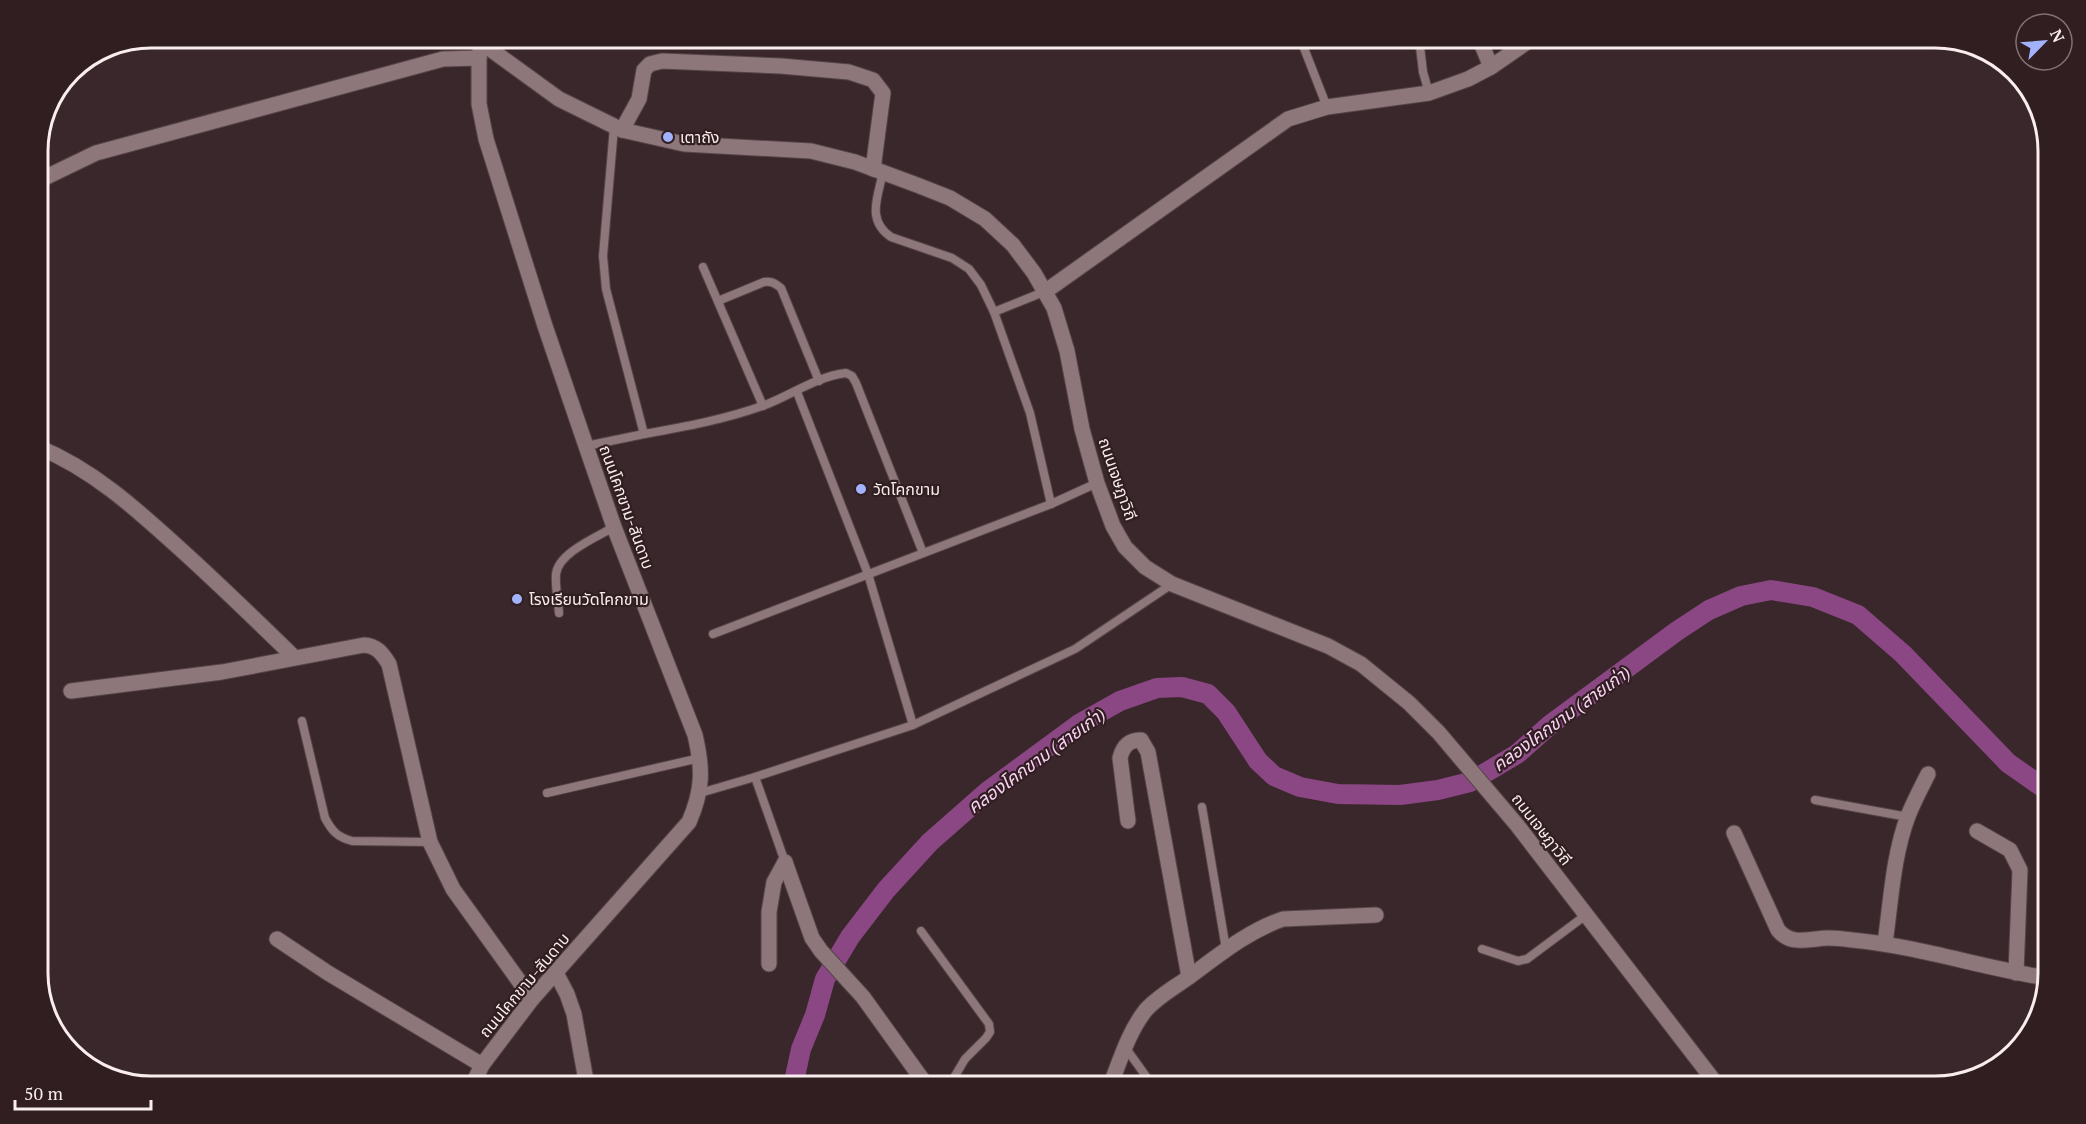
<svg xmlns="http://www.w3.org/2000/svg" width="2086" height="1124" font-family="'PT Serif','Noto Sans Thai',serif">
<rect width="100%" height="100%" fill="#3a272b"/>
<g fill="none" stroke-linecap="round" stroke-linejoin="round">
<!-- canal -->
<polyline stroke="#8b4784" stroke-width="20" points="793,1086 801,1049 815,1015 825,979 850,937 886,890 930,842 988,791 1079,724 1120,701 1157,688 1182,687 1208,694 1226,712 1258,761 1274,776 1300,787 1338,794 1400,795 1438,790 1470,782 1517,754 1551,724 1677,631 1709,610 1741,596 1771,590 1813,597 1858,615 1903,654 2008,763 2048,791"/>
<defs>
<g id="service">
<polyline points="1419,38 1423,72 1429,93"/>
<polyline points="1302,43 1327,107"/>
<path d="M614 127 603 256 606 289 644 434C684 427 727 419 765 405 791 395 818 376 846 373L852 376 856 383 923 553"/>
<path d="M883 172C878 197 866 220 891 237L952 258 969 269 981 285 994 312 1030 413 1051 504"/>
<polyline points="703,267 763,406"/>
<path d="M718 301 764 282C771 281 775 283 781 288L819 381"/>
<polyline points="994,312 1046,291"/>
<polyline points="797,392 868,574 913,725"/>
<polyline points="586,446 644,434"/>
<path d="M559 613C558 600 555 586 556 574 558 553 597 537 614 527"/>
<polyline points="713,634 1051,504 1097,483"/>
<path d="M302 721 325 818C332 831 337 837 352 841L430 842"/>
<polyline points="755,777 785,862"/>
<polyline points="547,793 700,758"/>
<polyline points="700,793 755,777 913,725 1075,649 1172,584"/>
<polyline points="1815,800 1908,817"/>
<polyline points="1202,807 1226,949"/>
<polyline points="921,931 989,1024 990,1032 986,1038 965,1059 949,1086"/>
<polyline points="1482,949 1518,961 1527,959 1586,915"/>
<polyline points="1125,1047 1153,1086"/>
</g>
<g id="minor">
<polyline points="1479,38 1491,67"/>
<polyline points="622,130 639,99 644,70 650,64 662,61 781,66 849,72 873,80 883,93 873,169"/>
<polyline points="38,181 96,153 443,59 479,58"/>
<polyline points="1046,291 1288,119 1327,107 1429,93 1468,79 1491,67 1533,38"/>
<path d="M38 447C92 469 135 508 178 547 218 583 256 620 294 657"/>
<path d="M71 691 222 672 364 645C377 646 382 653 389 664L430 842 453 889 532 999"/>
<path d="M1128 821 1120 758C1123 746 1129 740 1141 740L1148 752 1189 977"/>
<polyline points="1977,831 2010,850 2020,870 2016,973"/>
<path d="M1734 833 1778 930C1792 947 1810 938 1829 938 1837 938 1845 939 1852 940 1918 946 1982 968 2047 978"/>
<polyline points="785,862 812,938 821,951 863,997 927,1086"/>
<polyline points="277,939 328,973 482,1065"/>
<path d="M1885 943C1891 901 1893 856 1908 816 1914 801 1921 788 1928 774"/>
<polyline points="769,964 769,912 774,882 785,862"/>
<polyline points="556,973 567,994 574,1014 587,1086"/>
<path d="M472 1086 482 1065 532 999 689 822C703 790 703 769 695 735L614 527 586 446 545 326 486 139 479 104V58L481 43"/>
<path d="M1110 1086C1120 1061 1128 1033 1145 1011 1157 997 1174 988 1189 977 1219 955 1248 931 1283 919L1376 915"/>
</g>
<polyline id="tertiary" points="475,38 559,99 622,130 684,144 811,151 855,162 917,185 950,198 985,219 1013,245 1034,273 1054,308 1067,351 1082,429 1097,483 1113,526 1125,547 1145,567 1172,584 1328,646 1361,664 1409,703 1439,733 1517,825 1718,1086"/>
</defs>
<!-- service casing -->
<use href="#service" stroke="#554548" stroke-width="10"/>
<!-- minor casing -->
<use href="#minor" stroke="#554548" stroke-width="17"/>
<!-- tertiary casing -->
<use href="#tertiary" stroke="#554548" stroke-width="17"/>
<!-- path -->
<path stroke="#a09193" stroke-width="3" stroke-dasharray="4.5 3" stroke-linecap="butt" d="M38 879C54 901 46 924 38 948"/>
<!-- service -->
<use href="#service" stroke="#8e777a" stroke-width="8"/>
<!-- minor -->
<use href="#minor" stroke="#8e777a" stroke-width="15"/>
<!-- tertiary -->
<use href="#tertiary" stroke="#8e777a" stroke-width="15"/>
</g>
<!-- markers -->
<g fill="#a3b2fd" stroke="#301e21" stroke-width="2">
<circle cx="668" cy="137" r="6"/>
<circle cx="861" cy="489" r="6"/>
<circle cx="517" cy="599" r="6"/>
</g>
<g text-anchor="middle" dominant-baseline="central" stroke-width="4.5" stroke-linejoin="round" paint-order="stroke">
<!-- poi labels -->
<g font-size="16" fill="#faedee" stroke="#301e21" text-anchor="start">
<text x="680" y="137">เตาถัง</text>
<text x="873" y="489">วัดโคกขาม</text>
<text x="529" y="599">โรงเรียนวัดโคกขาม</text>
</g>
<!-- street labels -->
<g font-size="16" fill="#faedee" stroke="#301e21">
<text transform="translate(1118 479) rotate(71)">ถนนเจษฎาวิถี</text>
<text transform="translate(627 507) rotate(70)">ถนนโคกขาม-สันดาบ</text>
<text transform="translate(1542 829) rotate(52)">ถนนเจษฎาวิถี</text>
<text transform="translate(524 985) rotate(-50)">ถนนโคกขาม-สันดาบ</text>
</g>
<!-- water labels -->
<g font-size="18" font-style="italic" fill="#fad3f4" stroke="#301e21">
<text transform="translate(1561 718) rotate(-36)">คลองโคกขาม (สายเก่า)</text>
<text transform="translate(1036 760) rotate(-36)">คลองโคกขาม (สายเก่า)</text>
</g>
</g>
<!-- crop -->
<path d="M0 0H2086V1124H0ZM151 48H1935A103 103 0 0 1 2038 151V973A103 103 0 0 1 1935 1076H151A103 103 0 0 1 48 973V151A103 103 0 0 1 151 48Z" fill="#301e21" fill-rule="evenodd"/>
<path fill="none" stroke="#faedee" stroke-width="3" d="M151 48H1935A103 103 0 0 1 2038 151V973A103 103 0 0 1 1935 1076H151A103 103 0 0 1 48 973V151A103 103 0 0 1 151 48Z"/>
<!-- north arrow -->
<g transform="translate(2044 42) rotate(65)"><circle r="28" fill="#301e21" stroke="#817173" stroke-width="1.5"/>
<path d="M0-4.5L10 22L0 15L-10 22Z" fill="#a3b2fd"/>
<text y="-9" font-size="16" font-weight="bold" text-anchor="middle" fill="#faedee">N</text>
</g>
<!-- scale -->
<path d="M15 1100v9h136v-9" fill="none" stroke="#faedee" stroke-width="3"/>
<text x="24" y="1100" font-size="18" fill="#faedee" stroke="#301e21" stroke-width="4.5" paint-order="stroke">50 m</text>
</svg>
